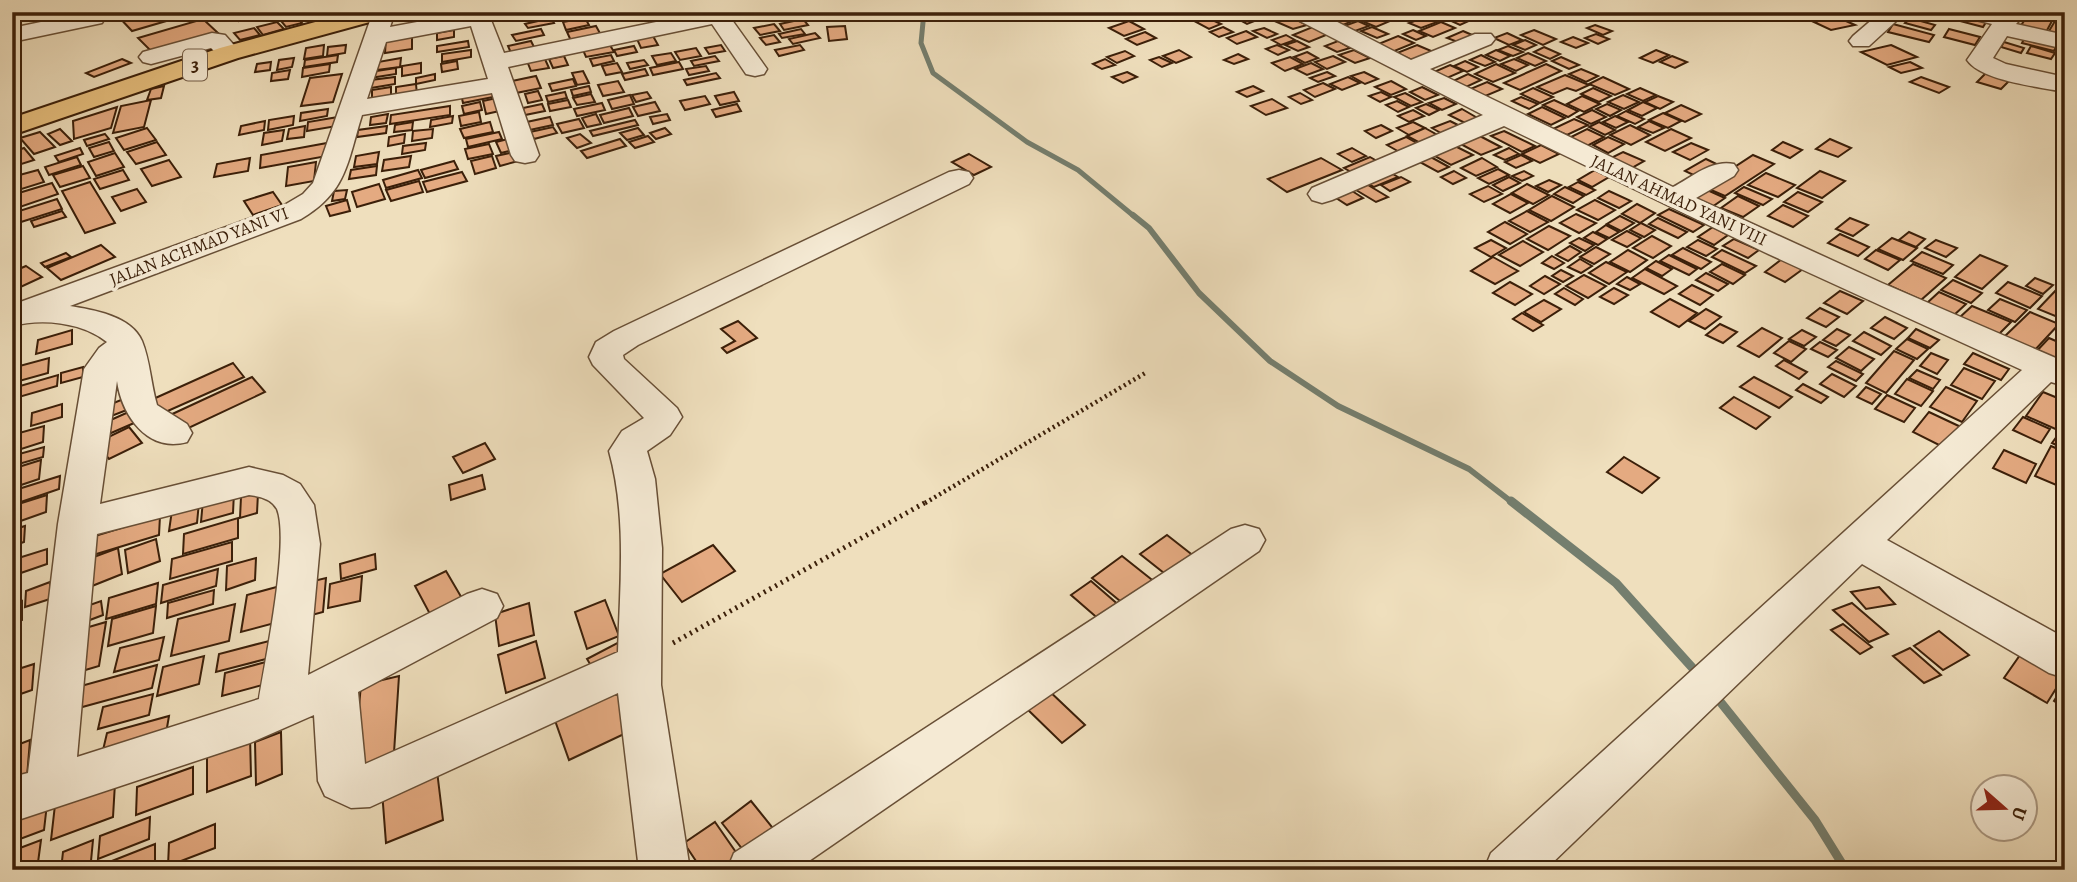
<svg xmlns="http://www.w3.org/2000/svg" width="2077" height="882" font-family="Alegreya,serif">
<rect width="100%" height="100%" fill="#efdfbd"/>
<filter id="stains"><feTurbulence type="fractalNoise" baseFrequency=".00286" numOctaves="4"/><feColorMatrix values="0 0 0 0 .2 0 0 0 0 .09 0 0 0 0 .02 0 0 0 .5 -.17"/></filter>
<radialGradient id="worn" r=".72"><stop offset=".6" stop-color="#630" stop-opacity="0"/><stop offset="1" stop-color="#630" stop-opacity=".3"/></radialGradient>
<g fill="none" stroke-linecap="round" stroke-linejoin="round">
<!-- stream-far2 -->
<polyline stroke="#747e6e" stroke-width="5" points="924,12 921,43 933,73 1027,142 1078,170 1135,217"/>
<!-- stream-far1 -->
<polyline stroke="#747e6e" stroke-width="6" points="1133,215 1149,228 1199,293 1270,361 1338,406 1469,469 1513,503"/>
<!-- stream -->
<g stroke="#747e6e" stroke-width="9">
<polyline points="1511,501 1616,583 1698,674"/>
<polyline points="1714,694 1815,820 1846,870"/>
</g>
</g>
<!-- building -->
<g fill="#e4aa81" stroke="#3b1f09" stroke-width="2">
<polygon points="124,12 184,12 187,15 132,31 116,14"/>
<polygon points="236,12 271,12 272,14 239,21"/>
<polygon points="293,12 302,23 286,27 277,16"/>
<polygon points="534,12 555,12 557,15 531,21 527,14"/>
<polygon points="807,12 811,17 792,21 787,16"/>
<polygon points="1216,12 1236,12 1239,14 1217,21 1206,16"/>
<polygon points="1253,12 1270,15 1247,24 1236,18"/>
<polygon points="1343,12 1347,12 1360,18 1343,25 1328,18"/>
<polygon points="1925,12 1936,15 1932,20 1905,13"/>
<polygon points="2032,12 2056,12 2052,20 2030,14"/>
<polygon points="1961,13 1988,19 1983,27 1956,20"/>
<polygon points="1460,14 1473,19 1460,25 1447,19"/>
<polygon points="1377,15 1390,21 1376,27 1362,21"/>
<polygon points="2028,15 2052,21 2045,34 2020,27"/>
<polygon points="1428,16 1440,21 1421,28 1409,23"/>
<polygon points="1291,17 1307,25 1293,29 1277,22"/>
<polygon points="1837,17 1855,25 1831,30 1814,22"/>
<polygon points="551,18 554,23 528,28 525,24"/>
<polygon points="585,18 589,25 566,30 563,22"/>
<polygon points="1208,18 1221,24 1209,29 1196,22"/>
<polygon points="1910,18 1935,25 1931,30 1905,23"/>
<polygon points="203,19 218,33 152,52 138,38"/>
<polygon points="803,19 808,25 784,30 780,24"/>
<polygon points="1129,21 1144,29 1124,36 1109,28"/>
<polygon points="1358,21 1369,26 1355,31 1344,26"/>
<polygon points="2055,21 2065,23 2065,40 2046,36"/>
<polygon points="277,22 284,29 263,35 257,27"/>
<polygon points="1441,22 1455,28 1433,37 1419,31"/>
<polygon points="774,24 780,31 760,35 754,28"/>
<polygon points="1893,24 1934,35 1929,42 1888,32"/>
<polygon points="1595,25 1612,31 1603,35 1587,28"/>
<polygon points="596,26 602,37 572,43 567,32"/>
<polygon points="845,26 847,39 829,41 827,27"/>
<polygon points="1315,26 1331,33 1309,42 1293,35"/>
<polygon points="1223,27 1233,32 1219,37 1210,32"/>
<polygon points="1372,27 1388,34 1377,38 1361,31"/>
<polygon points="254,28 260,35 240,40 234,33"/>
<polygon points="1264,28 1277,34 1267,38 1253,31"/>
<polygon points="541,29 544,35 516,41 512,35"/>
<polygon points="801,29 805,34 782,38 779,34"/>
<polygon points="1949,29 1980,37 1975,45 1944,37"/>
<polygon points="454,30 454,37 437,40 437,33"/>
<polygon points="1413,30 1426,36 1416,40 1403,34"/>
<polygon points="1534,30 1556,39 1543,45 1521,35"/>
<polygon points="1246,31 1257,37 1237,44 1227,38"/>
<polygon points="1463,31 1479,38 1463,44 1447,38"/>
<polygon points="1145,32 1156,38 1137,45 1126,39"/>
<polygon points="815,33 820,38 793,44 789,39"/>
<polygon points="1507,33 1522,40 1509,45 1494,38"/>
<polygon points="412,34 412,49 385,53 386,38"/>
<polygon points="1596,34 1609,39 1598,44 1585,38"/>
<polygon points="774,35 780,42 766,45 760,38"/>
<polygon points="1286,35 1295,40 1281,45 1272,40"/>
<polygon points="653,36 658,45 641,48 637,39"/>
<polygon points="1398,36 1414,43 1392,52 1376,45"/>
<polygon points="1573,37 1588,43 1576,48 1561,42"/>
<polygon points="2025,37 2057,45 2054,51 2022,43"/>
<polygon points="1525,40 1536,45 1525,50 1513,45"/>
<polygon points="468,41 469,47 437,52 437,46"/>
<polygon points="531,41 534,47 511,53 508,46"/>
<polygon points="1297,41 1309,47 1298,51 1285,45"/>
<polygon points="1338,41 1350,48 1337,52 1325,46"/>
<polygon points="2004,42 2024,48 2021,53 2001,47"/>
<polygon points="324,45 323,56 304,59 306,48"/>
<polygon points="346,45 345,53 327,56 328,47"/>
<polygon points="610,45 614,52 586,57 583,50"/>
<polygon points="721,45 725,51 709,54 705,48"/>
<polygon points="800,45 804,50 779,56 775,50"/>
<polygon points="1277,45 1289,50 1278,55 1266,49"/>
<polygon points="1417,45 1436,53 1416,62 1397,53"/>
<polygon points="1891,45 1917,57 1887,65 1861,52"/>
<polygon points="634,46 637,52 617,56 614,50"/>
<polygon points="1508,46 1523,52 1513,56 1498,50"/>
<polygon points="2031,46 2055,53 2051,59 2027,53"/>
<polygon points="1544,47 1560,54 1550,59 1534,52"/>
<polygon points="696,48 701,56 680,60 675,52"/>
<polygon points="471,50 471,57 442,62 442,54"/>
<polygon points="1179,50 1191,57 1176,63 1163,56"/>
<polygon points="1354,50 1370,58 1355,63 1339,55"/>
<polygon points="1496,50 1510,56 1500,61 1486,55"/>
<polygon points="1656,50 1669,55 1653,63 1640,58"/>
<polygon points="1125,51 1134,56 1117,63 1107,57"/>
<polygon points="1307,52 1318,58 1305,63 1294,57"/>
<polygon points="671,53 676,61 657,65 652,56"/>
<polygon points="1528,53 1546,61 1535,66 1517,58"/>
<polygon points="1238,54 1248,59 1234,64 1224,60"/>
<polygon points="338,55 337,62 304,67 305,60"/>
<polygon points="611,55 614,61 593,66 590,59"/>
<polygon points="1481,55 1495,62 1485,66 1470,60"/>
<polygon points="564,56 568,65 553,68 549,59"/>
<polygon points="715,56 719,61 694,66 691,61"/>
<polygon points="1333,56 1345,62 1327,69 1315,62"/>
<polygon points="1672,56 1687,62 1675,68 1660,62"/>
<polygon points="544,57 549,68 531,71 527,61"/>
<polygon points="1159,57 1172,63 1162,67 1150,60"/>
<polygon points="1290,57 1303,64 1285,71 1272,63"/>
<polygon points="1561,57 1579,65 1569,69 1552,61"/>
<polygon points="294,58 292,67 277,70 279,60"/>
<polygon points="401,58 400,67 377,70 378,62"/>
<polygon points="122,59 131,63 94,77 86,73"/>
<polygon points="1105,59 1115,65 1102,69 1093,64"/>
<polygon points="1514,59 1528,65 1516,71 1501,64"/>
<polygon points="644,60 648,65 630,69 627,63"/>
<polygon points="457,61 458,69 442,72 441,64"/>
<polygon points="1465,61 1478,67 1467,72 1454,66"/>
<polygon points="271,62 270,70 255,72 257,64"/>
<polygon points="679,62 683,69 653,75 650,68"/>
<polygon points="1910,62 1922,68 1901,73 1889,67"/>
<polygon points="421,63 421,73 402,76 402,66"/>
<polygon points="617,63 622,72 606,75 602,66"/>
<polygon points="1311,63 1323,69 1307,75 1295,69"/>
<polygon points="330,64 329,72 302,77 303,68"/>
<polygon points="1496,64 1515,73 1493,82 1475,74"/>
<polygon points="1546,64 1561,71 1520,90 1504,83"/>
<polygon points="1450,65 1463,71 1447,78 1434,72"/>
<polygon points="706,66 709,71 689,75 686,69"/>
<polygon points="396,68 396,74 370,78 370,72"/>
<polygon points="645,69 648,75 625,80 622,74"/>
<polygon points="1581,69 1598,76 1586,82 1569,74"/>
<polygon points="290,70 288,79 271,81 272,73"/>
<polygon points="583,71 589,83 577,85 572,73"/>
<polygon points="1988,71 2012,78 2001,89 1977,82"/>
<polygon points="1127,72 1137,77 1123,83 1112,77"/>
<polygon points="1327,72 1335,76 1318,82 1310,78"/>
<polygon points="1364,72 1378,79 1365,84 1351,76"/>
<polygon points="716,73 720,78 687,85 684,80"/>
<polygon points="342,74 333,102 301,106 310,78"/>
<polygon points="435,74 435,80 416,84 416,78"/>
<polygon points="1468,74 1481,80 1464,88 1451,82"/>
<polygon points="1565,75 1589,85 1576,91 1567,88 1553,94 1537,87"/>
<polygon points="536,76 541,88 516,93 512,81"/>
<polygon points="395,77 395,84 371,88 371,80"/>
<polygon points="1348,77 1360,83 1342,90 1330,84"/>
<polygon points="1603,77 1629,89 1615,95 1589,84"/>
<polygon points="1921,77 1949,87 1939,93 1910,82"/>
<polygon points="573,79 576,86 552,91 549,84"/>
<polygon points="618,81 624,92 603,96 598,85"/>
<polygon points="1391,81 1406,89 1391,95 1375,87"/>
<polygon points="1487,82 1502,89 1483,97 1468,90"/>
<polygon points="1323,83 1335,89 1315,97 1304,90"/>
<polygon points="416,84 417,95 396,99 396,87"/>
<polygon points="164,86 161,98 147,100 151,89"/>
<polygon points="589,86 591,92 573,96 571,90"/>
<polygon points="1253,86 1263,91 1247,97 1237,92"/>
<polygon points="391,87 391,97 372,101 372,90"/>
<polygon points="1422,87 1438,95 1425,100 1410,92"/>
<polygon points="496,88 498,96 463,103 461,94"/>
<polygon points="1533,88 1553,97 1540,103 1521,94"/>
<polygon points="1593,88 1611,96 1599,102 1581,94"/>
<polygon points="1640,88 1656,95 1643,101 1627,94"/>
<polygon points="538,91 542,100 528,103 525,94"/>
<polygon points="565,92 567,98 548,102 546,96"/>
<polygon points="647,92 651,98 636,102 632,95"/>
<polygon points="734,92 739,101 720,105 715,96"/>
<polygon points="1381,92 1391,97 1380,102 1369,96"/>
<polygon points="1300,93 1312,100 1301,104 1289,97"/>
<polygon points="1405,93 1422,102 1411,106 1394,97"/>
<polygon points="591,94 595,102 577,105 573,98"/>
<polygon points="630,95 634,104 612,109 608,100"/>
<polygon points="1623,95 1639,102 1624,109 1608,102"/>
<polygon points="705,96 710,104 685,110 680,101"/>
<polygon points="1582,96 1600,104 1584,112 1567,104"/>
<polygon points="1658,96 1673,102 1660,109 1645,102"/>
<polygon points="501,97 504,110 486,114 483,101"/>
<polygon points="1521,97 1538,104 1529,109 1512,101"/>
<polygon points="1444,98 1456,104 1442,110 1429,103"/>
<polygon points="1272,99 1287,108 1266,115 1251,106"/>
<polygon points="151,100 144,127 113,133 121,106"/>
<polygon points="568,100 571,107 550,111 548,104"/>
<polygon points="1554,100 1578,111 1568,117 1543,105"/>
<polygon points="1397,101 1409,107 1398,112 1386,105"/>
<polygon points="480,102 482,110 464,114 462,106"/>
<polygon points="655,102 660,111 638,116 633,107"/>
<polygon points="1643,102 1657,108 1642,116 1628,110"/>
<polygon points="602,103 605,110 577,116 574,109"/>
<polygon points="542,104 545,111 525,115 523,108"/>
<polygon points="737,104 741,111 716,117 712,110"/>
<polygon points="1426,104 1439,110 1429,115 1416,108"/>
<polygon points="1607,104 1621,110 1610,116 1596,109"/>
<polygon points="1681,105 1701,114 1685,122 1665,113"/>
<polygon points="450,106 450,115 390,124 391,115"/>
<polygon points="117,107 111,128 74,139 73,121"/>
<polygon points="1542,107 1565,118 1551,125 1528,114"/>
<polygon points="629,108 633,116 604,123 600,115"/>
<polygon points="328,109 327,116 300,121 301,113"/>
<polygon points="1462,109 1481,120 1469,125 1449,115"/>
<polygon points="1413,110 1424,116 1409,122 1398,116"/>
<polygon points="1592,110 1606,117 1591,124 1577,117"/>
<polygon points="1626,111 1644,119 1635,124 1617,116"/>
<polygon points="479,112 481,122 461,126 459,116"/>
<polygon points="1663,113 1681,121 1668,128 1649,120"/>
<polygon points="388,114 386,123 370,125 371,117"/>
<polygon points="596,114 601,124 587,127 582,118"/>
<polygon points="667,114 670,120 653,124 650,117"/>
<polygon points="294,116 293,125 268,130 269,120"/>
<polygon points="453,116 452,123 430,127 431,120"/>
<polygon points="1615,116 1628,122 1616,128 1603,122"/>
<polygon points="338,117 337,126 307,131 308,122"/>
<polygon points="550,117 553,125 525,131 522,123"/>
<polygon points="579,119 584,128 562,133 557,124"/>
<polygon points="1574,119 1588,125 1567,135 1553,129"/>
<polygon points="635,120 638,125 593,136 590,131"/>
<polygon points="265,121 264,130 239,135 241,126"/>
<polygon points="1450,121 1464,128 1446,136 1432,128"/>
<polygon points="1649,121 1664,128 1653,133 1638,127"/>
<polygon points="413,122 412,130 394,132 395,125"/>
<polygon points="490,122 493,132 464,138 460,129"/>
<polygon points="1413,122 1425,128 1409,135 1397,128"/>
<polygon points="1599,122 1615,130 1605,135 1589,127"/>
<polygon points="1381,125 1392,131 1376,138 1365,131"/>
<polygon points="1630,125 1650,135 1631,145 1610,135"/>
<polygon points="305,126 304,137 287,139 289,129"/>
<polygon points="387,126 386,133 357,137 358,130"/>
<polygon points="553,127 557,133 534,139 530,132"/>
<polygon points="147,128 156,140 124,150 116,138"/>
<polygon points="638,128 644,135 627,140 620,133"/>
<polygon points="665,128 671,134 656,139 650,133"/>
<polygon points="1425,128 1441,137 1424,145 1407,136"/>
<polygon points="60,129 72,141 60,145 48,134"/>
<polygon points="433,129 432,138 412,141 413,131"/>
<polygon points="1587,129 1604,137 1587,146 1569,138"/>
<polygon points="1671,129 1691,138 1665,151 1646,142"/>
<polygon points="284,130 282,141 262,145 264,133"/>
<polygon points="1504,131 1535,146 1522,152 1491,136"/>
<polygon points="40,132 55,147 34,154 20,138"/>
<polygon points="499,132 502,139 468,147 466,139"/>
<polygon points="105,134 109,139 87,146 84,140"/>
<polygon points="405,134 404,143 388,146 389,137"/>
<polygon points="580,134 591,143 577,148 567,138"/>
<polygon points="1476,134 1501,147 1481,155 1457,142"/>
<polygon points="648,136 654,142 635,148 629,142"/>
<polygon points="1406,137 1422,146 1403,154 1387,145"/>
<polygon points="1608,137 1624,144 1608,153 1593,145"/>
<polygon points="512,138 517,149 501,153 496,142"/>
<polygon points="620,139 626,146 587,158 581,151"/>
<polygon points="1830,139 1851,148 1838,157 1816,149"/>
<polygon points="109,142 114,151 94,157 89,148"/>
<polygon points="157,142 166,155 136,164 127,152"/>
<polygon points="1783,142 1802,150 1790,158 1772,150"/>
<polygon points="327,143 327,156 260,168 261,155"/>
<polygon points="426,143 425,150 402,154 403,146"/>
<polygon points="1691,143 1708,150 1690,160 1673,152"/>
<polygon points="489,144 493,154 468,159 465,149"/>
<polygon points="1453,145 1473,155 1451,165 1431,154"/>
<polygon points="1541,145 1559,154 1540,163 1522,154"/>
<polygon points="24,148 34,160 12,167 12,152"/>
<polygon points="80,148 83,154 59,162 55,156"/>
<polygon points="1352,148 1366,156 1352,162 1338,154"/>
<polygon points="1509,148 1519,154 1505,160 1494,155"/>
<polygon points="379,152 377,164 354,167 356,156"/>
<polygon points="514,152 518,161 500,166 496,156"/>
<polygon points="1623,152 1644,161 1628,170 1607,160"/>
<polygon points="115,153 124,167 96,176 88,162"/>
<polygon points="969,154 991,167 974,175 952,162"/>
<polygon points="1521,155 1532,161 1516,168 1505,162"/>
<polygon points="1753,155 1774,164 1725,196 1704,187"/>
<polygon points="411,156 409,167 382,171 384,160"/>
<polygon points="492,156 496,168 475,174 471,161"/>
<polygon points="1429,156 1449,167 1438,172 1418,161"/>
<polygon points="77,157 81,165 49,175 45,167"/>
<polygon points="1370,157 1384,165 1358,176 1344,168"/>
<polygon points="250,158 248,171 214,177 217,164"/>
<polygon points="1321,158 1342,170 1287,192 1268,179"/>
<polygon points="1482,158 1497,167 1476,176 1461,168"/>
<polygon points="1706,159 1725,168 1704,180 1685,171"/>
<polygon points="169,160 181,177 152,186 141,169"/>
<polygon points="454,161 458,169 425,178 421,170"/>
<polygon points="316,162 314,181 286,186 288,167"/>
<polygon points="83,166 90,178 60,187 53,175"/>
<polygon points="377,166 376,175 349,179 351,170"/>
<polygon points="1498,169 1509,175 1489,184 1478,178"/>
<polygon points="38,170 44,182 12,192 12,177"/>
<polygon points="123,170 129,180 100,189 94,179"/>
<polygon points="418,170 422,178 386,188 383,180"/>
<polygon points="1386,170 1398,177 1374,187 1362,180"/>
<polygon points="1595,170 1609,177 1592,187 1578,180"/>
<polygon points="1454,171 1466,178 1453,184 1441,177"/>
<polygon points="1524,171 1533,176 1522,181 1512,176"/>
<polygon points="1820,171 1845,181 1822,198 1797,188"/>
<polygon points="462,172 467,181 427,192 423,182"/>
<polygon points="1766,173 1795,185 1778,197 1748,185"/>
<polygon points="1401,177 1410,182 1390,191 1381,185"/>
<polygon points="1509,177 1520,183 1503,191 1493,185"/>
<polygon points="1549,180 1561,185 1548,192 1536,186"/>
<polygon points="419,181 423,192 391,201 386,190"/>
<polygon points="90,182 115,223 85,233 62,191"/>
<polygon points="1363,182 1388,197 1376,202 1351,187"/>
<polygon points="1578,182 1595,190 1586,195 1569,187"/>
<polygon points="52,183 58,194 14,209 12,195"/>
<polygon points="379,184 385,199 357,207 352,192"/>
<polygon points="1527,184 1549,195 1533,204 1512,193"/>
<polygon points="1488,186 1502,194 1484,202 1470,194"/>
<polygon points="1565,187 1584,196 1573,203 1554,194"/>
<polygon points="1744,187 1772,199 1763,205 1735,193"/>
<polygon points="137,189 146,202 121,211 112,197"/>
<polygon points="1349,189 1363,198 1347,205 1333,196"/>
<polygon points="1705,189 1725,198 1709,209 1689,199"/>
<polygon points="347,190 345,199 332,201 334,191"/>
<polygon points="1609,191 1631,201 1619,208 1598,198"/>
<polygon points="273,192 282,205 253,215 244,201"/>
<polygon points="1798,192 1822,202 1808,212 1784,202"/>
<polygon points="1511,194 1528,203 1510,213 1493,204"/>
<polygon points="1552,196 1574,207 1551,221 1529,210"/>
<polygon points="1738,196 1759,206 1743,217 1721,208"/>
<polygon points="57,199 62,209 21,222 16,212"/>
<polygon points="347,200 350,211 330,216 326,206"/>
<polygon points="1595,200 1615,210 1598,220 1577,210"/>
<polygon points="1637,204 1655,213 1640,223 1622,214"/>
<polygon points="1783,205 1808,216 1793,227 1768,216"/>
<polygon points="1669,209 1704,225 1693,232 1658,215"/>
<polygon points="62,211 66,217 34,227 31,221"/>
<polygon points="1527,211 1548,222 1530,232 1509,221"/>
<polygon points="1576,214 1596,223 1579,233 1560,223"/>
<polygon points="1620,216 1634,223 1621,231 1607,224"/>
<polygon points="1658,218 1687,232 1678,238 1649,224"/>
<polygon points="1850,218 1868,225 1853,236 1836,229"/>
<polygon points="1505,222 1527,234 1510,244 1488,232"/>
<polygon points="1641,223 1655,230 1644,237 1630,230"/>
<polygon points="1606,225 1619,232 1609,238 1596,232"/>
<polygon points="1549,226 1570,236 1548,250 1527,239"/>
<polygon points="1713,227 1728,235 1714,245 1698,237"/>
<polygon points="1627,231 1641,238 1627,247 1612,240"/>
<polygon points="1593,232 1607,239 1598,245 1584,238"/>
<polygon points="1909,232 1925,239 1916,247 1899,240"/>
<polygon points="1840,234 1869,247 1858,256 1828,243"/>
<polygon points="1652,236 1671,246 1653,258 1633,248"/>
<polygon points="1579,238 1594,245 1585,251 1570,243"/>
<polygon points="1892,238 1917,248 1903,260 1878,249"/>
<polygon points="1734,239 1759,250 1748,258 1723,246"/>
<polygon points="1491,240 1506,248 1491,257 1475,248"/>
<polygon points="1698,240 1717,249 1706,256 1687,247"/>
<polygon points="1936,240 1957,248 1946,257 1925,248"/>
<polygon points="1523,241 1543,252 1520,266 1499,255"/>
<polygon points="101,245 115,257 61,280 47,268"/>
<polygon points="1570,246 1581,252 1568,261 1556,255"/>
<polygon points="1596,247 1610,254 1594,264 1580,257"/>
<polygon points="1683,248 1711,262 1701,269 1672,255"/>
<polygon points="1628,250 1647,260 1630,272 1610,262"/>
<polygon points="1722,250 1756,266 1745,273 1712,257"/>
<polygon points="1876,250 1900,260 1888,270 1865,259"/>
<polygon points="1922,252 1953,265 1943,274 1911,261"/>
<polygon points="66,253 71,257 45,267 41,263"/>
<polygon points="1669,255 1697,269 1689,275 1660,261"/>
<polygon points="1980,255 2007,266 1982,289 1955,277"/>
<polygon points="1552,256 1564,263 1554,269 1542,263"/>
<polygon points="1493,257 1518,271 1495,284 1471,271"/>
<polygon points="1580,259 1592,266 1581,273 1568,267"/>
<polygon points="1782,259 1803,269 1785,282 1765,272"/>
<polygon points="1656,261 1672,269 1662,276 1646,268"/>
<polygon points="1606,262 1627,272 1609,284 1589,273"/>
<polygon points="1722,264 1745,275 1733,284 1710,272"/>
<polygon points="1913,264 1946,278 1921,300 1888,285"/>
<polygon points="26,266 42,277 12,291 12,272"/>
<polygon points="1645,269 1677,286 1664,294 1632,278"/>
<polygon points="1561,270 1573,276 1563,282 1552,276"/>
<polygon points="1706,273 1728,284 1718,291 1696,280"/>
<polygon points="1584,275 1606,286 1588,298 1566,286"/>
<polygon points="1545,276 1560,284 1544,294 1530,286"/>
<polygon points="1627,277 1640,284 1630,290 1617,284"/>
<polygon points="2035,278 2053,285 2043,294 2026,286"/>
<polygon points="1953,280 1982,293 1971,303 1941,290"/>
<polygon points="1510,282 1532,294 1515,305 1493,293"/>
<polygon points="2008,282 2042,296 2030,308 1996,293"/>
<polygon points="1692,285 1713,295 1700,305 1679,294"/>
<polygon points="2059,287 2065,289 2065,320 2038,309"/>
<polygon points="1564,288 1583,299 1575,305 1555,294"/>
<polygon points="1614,288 1628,295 1614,304 1600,297"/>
<polygon points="1840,291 1863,301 1847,314 1824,303"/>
<polygon points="1939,292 1966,304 1953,316 1926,304"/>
<polygon points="1670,299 1697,313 1679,327 1651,312"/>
<polygon points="2000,299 2027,310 2015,322 1988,310"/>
<polygon points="1544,300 1561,309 1541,322 1524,312"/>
<polygon points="1972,306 2011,322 1997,336 1959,318"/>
<polygon points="1820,308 1839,317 1826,327 1807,318"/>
<polygon points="1706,309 1721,317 1705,329 1689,321"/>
<polygon points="2030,312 2059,324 2034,351 2004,337"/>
<polygon points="1522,313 1543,325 1533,331 1513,319"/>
<polygon points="1885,317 1907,328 1894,339 1871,328"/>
<polygon points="738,321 757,338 727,353 722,348 735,341 721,329"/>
<polygon points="1720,324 1737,332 1723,343 1706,335"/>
<polygon points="1762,328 1782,338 1759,357 1738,346"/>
<polygon points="1837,329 1850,335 1836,346 1823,340"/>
<polygon points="1916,329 1939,340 1930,348 1908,338"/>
<polygon points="72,330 72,344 36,354 38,340"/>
<polygon points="1802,330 1816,337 1804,346 1789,339"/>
<polygon points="1864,332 1891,346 1881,355 1853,341"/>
<polygon points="2049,338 2065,345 2065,355 2056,365 2033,355"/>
<polygon points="1907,339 1928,349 1917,359 1896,349"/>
<polygon points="1789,341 1806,349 1791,362 1774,353"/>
<polygon points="1820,342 1837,350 1828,357 1811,349"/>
<polygon points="1849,347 1874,359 1861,371 1836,358"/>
<polygon points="1894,351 1914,360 1886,393 1866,383"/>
<polygon points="1931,353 1948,360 1937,374 1920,366"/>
<polygon points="1973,353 2009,369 2001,380 1964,364"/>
<polygon points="49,358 48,373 12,383 12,368"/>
<polygon points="1784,360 1807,372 1799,379 1776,366"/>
<polygon points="1836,361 1863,374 1856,381 1828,367"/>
<polygon points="233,363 244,377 161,414 151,400"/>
<polygon points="83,367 83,377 61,383 61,373"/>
<polygon points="1964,368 1995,381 1982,399 1951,385"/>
<polygon points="1917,370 1940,380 1933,389 1909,378"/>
<polygon points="1832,374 1856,386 1844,397 1820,384"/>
<polygon points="58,375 57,386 19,397 20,386"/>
<polygon points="252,377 265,392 180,432 168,416"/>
<polygon points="1754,377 1792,397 1779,408 1740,387"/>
<polygon points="1907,379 1933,391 1921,406 1895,394"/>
<polygon points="1803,384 1828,397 1821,403 1796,390"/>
<polygon points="1866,387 1881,394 1872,404 1857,397"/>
<polygon points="1946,387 1977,401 1962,422 1930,407"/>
<polygon points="2043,392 2065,401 2065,423 2060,431 2026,416"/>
<polygon points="1887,395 1915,408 1904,422 1875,409"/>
<polygon points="1734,397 1770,417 1756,429 1720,408"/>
<polygon points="126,398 132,408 101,420 96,410"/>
<polygon points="62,404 62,417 31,426 32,413"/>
<polygon points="133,410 141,420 102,437 95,427"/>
<polygon points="1929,412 1963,428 1947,449 1913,432"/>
<polygon points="2023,417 2050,429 2041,443 2013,430"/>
<polygon points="44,426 43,442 12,452 12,435"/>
<polygon points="129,427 142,443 109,459 96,443"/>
<polygon points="2060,432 2065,434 2065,449 2052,443"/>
<polygon points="485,443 495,459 463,473 453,457"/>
<polygon points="2051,446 2065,452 2065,479 2061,487 2035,476"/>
<polygon points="44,447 43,457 12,466 12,456"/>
<polygon points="2004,450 2036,464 2026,483 1993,468"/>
<polygon points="1624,457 1659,478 1642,493 1607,472"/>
<polygon points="41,460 39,479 12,488 12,469"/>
<polygon points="482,475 485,489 451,500 449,485"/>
<polygon points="60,476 59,489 12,505 12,491"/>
<polygon points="234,492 233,513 201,522 203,500"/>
<polygon points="258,493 257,513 240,518 241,497"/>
<polygon points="47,495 46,512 12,524 12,506"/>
<polygon points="199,502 197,523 169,531 172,510"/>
<polygon points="160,516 159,535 80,559 82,540"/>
<polygon points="238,518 238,538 183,554 184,534"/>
<polygon points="25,526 24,542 12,546 12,530"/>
<polygon points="1167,535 1195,557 1169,577 1140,554"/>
<polygon points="156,539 160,561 128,573 125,550"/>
<polygon points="232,542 232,561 170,579 172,559"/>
<polygon points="713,545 735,571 682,602 660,574"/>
<polygon points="118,548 122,574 87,588 83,561"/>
<polygon points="47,549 47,564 12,576 12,560"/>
<polygon points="375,554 376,569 341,579 340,564"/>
<polygon points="1122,556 1161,587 1131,610 1092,578"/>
<polygon points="256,558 255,580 226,590 227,566"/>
<polygon points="218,569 216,586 161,603 163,585"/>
<polygon points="446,571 463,600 431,616 415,586"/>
<polygon points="362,576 360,601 328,608 330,584"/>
<polygon points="326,578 323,612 297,619 301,584"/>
<polygon points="1091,581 1121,607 1102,622 1071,595"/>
<polygon points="50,582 50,599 25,607 26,591"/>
<polygon points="158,583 156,604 106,619 109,598"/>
<polygon points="291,583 286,620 241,632 247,595"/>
<polygon points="1879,587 1895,604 1866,609 1851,592"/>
<polygon points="214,590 213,604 167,618 168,603"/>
<polygon points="605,600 619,636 587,649 575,612"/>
<polygon points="22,601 22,620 12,624 12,605"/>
<polygon points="101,601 103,615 74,626 73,611"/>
<polygon points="529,603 534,635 499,646 495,614"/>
<polygon points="1852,603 1888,634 1869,642 1833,610"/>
<polygon points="235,604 229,641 171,656 178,619"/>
<polygon points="156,606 153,633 108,646 112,619"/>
<polygon points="106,622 99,666 65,676 75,631"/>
<polygon points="1843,624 1872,647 1860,654 1831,630"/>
<polygon points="1939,631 1969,655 1943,670 1914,646"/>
<polygon points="164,637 159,660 114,672 120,648"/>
<polygon points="625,639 633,654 596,674 587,659"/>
<polygon points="269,641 266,659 216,672 219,654"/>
<polygon points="536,641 545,678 506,693 498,655"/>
<polygon points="1910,648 1941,675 1924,683 1893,656"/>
<polygon points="2020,655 2062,679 2047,703 2004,678"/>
<polygon points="204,656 199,684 157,696 163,667"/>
<polygon points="273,660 270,683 222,696 225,673"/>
<polygon points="34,664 32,690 12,697 12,671"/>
<polygon points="157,665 152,688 64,712 70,689"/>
<polygon points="399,676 393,768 352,780 361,685"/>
<polygon points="622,680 641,726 569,760 552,712"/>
<polygon points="2064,685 2065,685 2065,708 2054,701"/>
<polygon points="1045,687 1085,725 1062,743 1022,704"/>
<polygon points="153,694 149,715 98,729 103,707"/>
<polygon points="169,716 164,745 100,763 107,733"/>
<polygon points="281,732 282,774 256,785 255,742"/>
<polygon points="250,736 251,776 207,792 207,752"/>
<polygon points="30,740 27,777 12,782 12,747"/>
<polygon points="193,767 193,794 136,815 137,787"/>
<polygon points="437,771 443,820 386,843 382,791"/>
<polygon points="115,783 113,817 51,840 55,805"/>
<polygon points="751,801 776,832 747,855 722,823"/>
<polygon points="47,804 44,830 12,842 14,817"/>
<polygon points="150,817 149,839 98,859 100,836"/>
<polygon points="715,822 740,858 724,870 702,870 684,843"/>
<polygon points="215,824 215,848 168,866 169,843"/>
<polygon points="41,840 37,870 12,870 12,851"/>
<polygon points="93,840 91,861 69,870 61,870 63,852"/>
<polygon points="155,844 155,870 89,870"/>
</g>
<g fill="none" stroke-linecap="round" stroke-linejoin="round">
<defs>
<g id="minor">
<polygon points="89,12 102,13 105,18 102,23 12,42 12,28"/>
<path d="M373 12H395L390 27 471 12 489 15 504 53 705 12H750L747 17 732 20 767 69 764 74 755 76 746 74 712 24 508 67 539 155 535 161 525 163 515 161 511 155 492 93 362 115C347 163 347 192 301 219L70 306C94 310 131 316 142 341 150 360 151 385 157 405L187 424 192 433 187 442C148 453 122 416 117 381L100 504 249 467 283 475 300 484 314 505 320 544 308 675 467 594 482 589 497 594 503 606 497 618 358 692 365 764 618 652C620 585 627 516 609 451L622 431 644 418 593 365 589 357 596 342 614 331 949 172 959 170 969 172 973 178 969 184 638 345 623 355 624 359 677 408 682 417 670 435 647 451 655 479 662 548 661 685 690 870H639L618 693 370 807 351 808 325 796 318 781 314 715 250 743 12 822V777L28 773 58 524 84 369 99 348 107 342C82 322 42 318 12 326V305L281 207 303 194 313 183ZM471 26 488 79 367 99 386 42ZM249 495C259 496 272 499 277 509 290 541 265 661 259 699L77 757 97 534Z"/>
<path d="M1289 12H1318L1411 60 1475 34H1491L1495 39 1491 44 1430 69 1673 187C1692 177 1712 159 1734 164L1738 170 1734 176 1696 198 1882 283 2065 362V386L2051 382 1887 540 2065 638V678L2049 673 1862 564 1545 870H1484L1491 853 2022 370 1764 252 1504 126 1332 200 1322 203 1312 200 1308 194 1312 188 1483 115 1292 17Z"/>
<polygon points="1881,12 1906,12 1869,46 1853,46 1849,41 1853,36"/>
<path d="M1961 12H2027L2016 24 2065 35V49L2007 36 1993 58 2006 64 2065 77V92C2040 87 1981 81 1967 60L1992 24 1964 17Z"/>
<polygon points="212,33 225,35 241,53 237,58 221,58 211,48 151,64 143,62 139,57 143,52"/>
<polygon points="1245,525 1259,529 1265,540 1259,551 796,870 727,870 734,853 1231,529"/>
</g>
<polygon id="highway" points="352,12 392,12 388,17 238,58 12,135 12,118 220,48"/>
</defs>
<!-- minor casing -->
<use href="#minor" stroke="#684f36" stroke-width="3"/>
<!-- highway casing -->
<use href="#highway" stroke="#3b1f09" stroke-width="4"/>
<!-- path-far1 -->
<polyline stroke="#3b1f09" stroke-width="4.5" stroke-dasharray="2 3.5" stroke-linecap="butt" points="925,503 1147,372"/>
<!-- path -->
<polyline stroke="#3b1f09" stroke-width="5" stroke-dasharray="2 4.5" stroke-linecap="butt" points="673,643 928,501"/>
<!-- minor -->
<use href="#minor" fill="#f5ead4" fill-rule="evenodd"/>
<!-- highway -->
<use href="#highway" fill="#e8c07e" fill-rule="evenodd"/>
</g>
<g text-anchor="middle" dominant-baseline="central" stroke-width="7" stroke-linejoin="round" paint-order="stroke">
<!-- far-street labels -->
<g font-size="18" fill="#3b1f09" stroke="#f5ead4">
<text transform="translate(1679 200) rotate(25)">JALAN AHMAD YANI VIII</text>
<text transform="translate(199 246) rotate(-21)">JALAN ACHMAD YANI VI</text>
</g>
<!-- shield labels -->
<rect fill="#f5ead4" stroke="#735c46" stroke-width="2" x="183" y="49.5" width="24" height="31" rx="5"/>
<g font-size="19" font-weight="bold" fill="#3b1f09">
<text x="195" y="65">3</text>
</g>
</g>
<!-- margin -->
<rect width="2077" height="882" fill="none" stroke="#efdfbd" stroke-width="42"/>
<rect x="14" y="14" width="2049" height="854" fill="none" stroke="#3b1f09" stroke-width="3.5"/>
<rect x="21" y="21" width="2035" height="840" fill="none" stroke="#3b1f09" stroke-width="2"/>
<!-- north arrow -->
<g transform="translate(2004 808) rotate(110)"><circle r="33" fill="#f5ead4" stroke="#ab9983" stroke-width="2"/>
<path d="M0-5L12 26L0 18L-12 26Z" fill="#8f2418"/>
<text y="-10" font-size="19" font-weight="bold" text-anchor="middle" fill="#3b1f09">U</text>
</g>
<rect width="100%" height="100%" filter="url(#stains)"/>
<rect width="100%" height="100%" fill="url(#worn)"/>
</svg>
